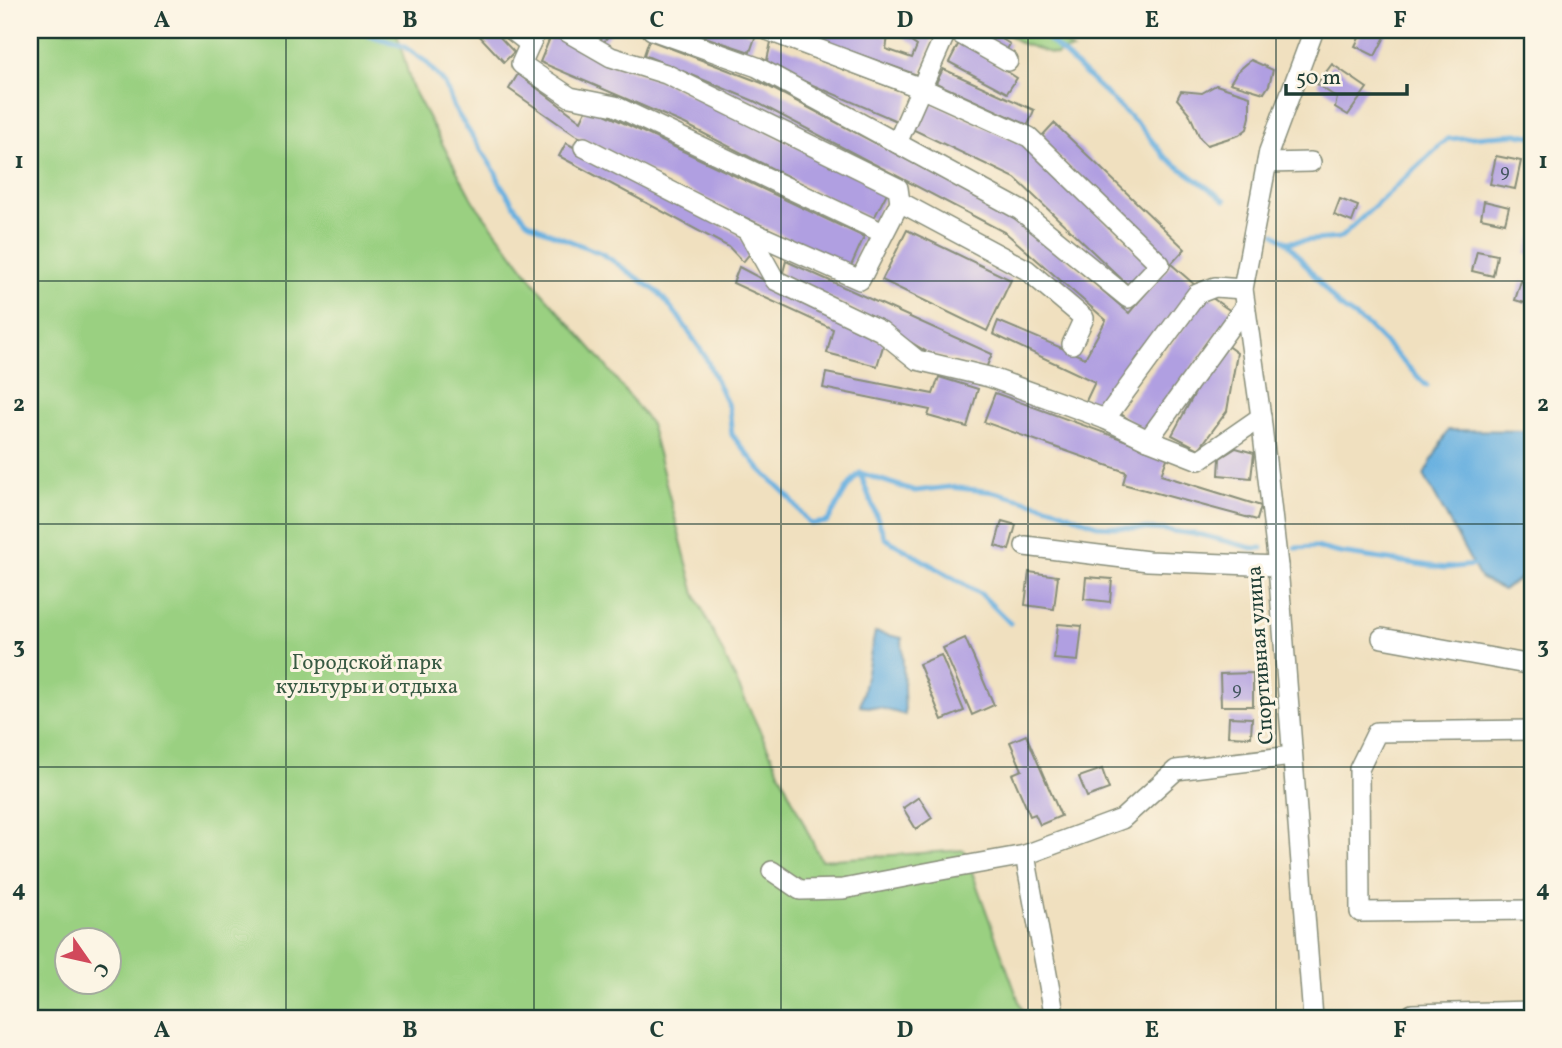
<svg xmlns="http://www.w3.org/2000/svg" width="1562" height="1048" font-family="Vollkorn,serif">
<rect width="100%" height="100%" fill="#fcf5e5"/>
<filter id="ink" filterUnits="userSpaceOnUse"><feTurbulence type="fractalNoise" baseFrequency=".0143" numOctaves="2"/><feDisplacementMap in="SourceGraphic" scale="14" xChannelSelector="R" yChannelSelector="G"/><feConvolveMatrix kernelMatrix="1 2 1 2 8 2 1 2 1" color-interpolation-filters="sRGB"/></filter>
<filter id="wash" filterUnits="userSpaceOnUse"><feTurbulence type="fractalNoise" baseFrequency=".00686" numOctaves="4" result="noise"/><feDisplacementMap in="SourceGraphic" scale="28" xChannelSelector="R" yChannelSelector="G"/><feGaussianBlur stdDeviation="1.57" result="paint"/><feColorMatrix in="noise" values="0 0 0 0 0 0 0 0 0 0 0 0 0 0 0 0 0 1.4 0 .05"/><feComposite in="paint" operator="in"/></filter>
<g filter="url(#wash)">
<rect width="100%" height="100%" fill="#f0e0bf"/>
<!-- green -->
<g fill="#9ad081" stroke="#5c865a" stroke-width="2" fill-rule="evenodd">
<path d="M30 30H396L412 87 473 201 541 291 598 356 650 423 695 594 821 860 964 850 1025 1018H30ZM66 940H108V982H66Z"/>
<polygon points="1002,30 1047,30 1072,50 1061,51 1057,55 1020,43"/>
</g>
<!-- water -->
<g fill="#68b0e0" stroke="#44768a" stroke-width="2">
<polygon points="1448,430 1532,431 1532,577 1523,576 1503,590 1480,578 1424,475"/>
<polygon points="875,632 902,638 905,715 880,708 860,706"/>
</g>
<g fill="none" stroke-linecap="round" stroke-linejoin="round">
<!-- stream -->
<g stroke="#68b0e0" stroke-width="5">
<path d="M354 30 403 46 425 61 445 84 454 108 496 173 500 183 517 209 527 221 545 231 603 254 659 293 678 316 705 356 729 408 732 435 760 469 788 496 810 524 827 522C839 505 845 486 860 473L915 491 950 487 994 492 1053 508 1099 526 1164 530 1202 535 1252 548H1262"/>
<polyline points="1037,30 1061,51 1141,127 1165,157 1225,200"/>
<polyline points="1275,234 1287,242 1339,306 1368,326 1427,386"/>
<polyline points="1287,242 1340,238 1447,139 1517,134 1532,136"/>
<polyline points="860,473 885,538 982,595 1010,623"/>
<polyline points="1295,548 1315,547 1340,553 1445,568 1474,565"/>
</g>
</g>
<g id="blocks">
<!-- building -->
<g fill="#b09fe1">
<polygon points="474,30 493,30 514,52 504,62"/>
<polygon points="583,30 612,30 604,42"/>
<polygon points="684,30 739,30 756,35 750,52"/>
<polygon points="792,30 870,30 888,37 886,49 912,58 917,46 893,30 920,30 933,37 920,76"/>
<polygon points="967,30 987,30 1010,44 1005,53"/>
<polygon points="1363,30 1380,30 1387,33 1375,56 1355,46"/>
<polygon points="552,33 609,63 661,81 888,191 873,220 685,124 540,62"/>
<polygon points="649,40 762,83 1019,219 1129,313 1171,264 1195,285 1137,358 1103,411 1085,403 1095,382 993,334 998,321 1085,358 1106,320 1006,233 754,101 644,55"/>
<polygon points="960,41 1017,78 1007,93 949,62"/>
<polygon points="771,42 911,95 899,122 766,65"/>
<polygon points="1251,60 1273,70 1269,85 1264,93 1230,83 1237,72"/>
<polygon points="1332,64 1367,88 1348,115 1335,107 1337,98 1317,84"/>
<polygon points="943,69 1034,110 1028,125 936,83"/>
<polygon points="518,74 581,121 588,106 864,237 850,268 575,135 509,89"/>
<polygon points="1216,85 1250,96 1250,117 1247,129 1239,135 1207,145 1200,138 1189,113 1177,99 1181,91 1202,93"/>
<polygon points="922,99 1028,147 1150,265 1130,287 1015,178 910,128"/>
<polygon points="1054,123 1185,249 1171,264 1040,138"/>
<polygon points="566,143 737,234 751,252 743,262 729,247 559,156"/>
<polygon points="1496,156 1521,161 1515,189 1490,184"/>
<polygon points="1340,199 1358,206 1352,222 1334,215"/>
<polygon points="1484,201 1509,207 1505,223 1481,218"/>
<polygon points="907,230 1011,280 987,331 882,280"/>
<polygon points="1532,235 1532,255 1526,254"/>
<polygon points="1477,251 1497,255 1493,276 1472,271"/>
<polygon points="786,261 992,354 986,368 929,353 851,307 782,276"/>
<polygon points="739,267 884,343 877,366 827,353 833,329 733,283"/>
<polygon points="1521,281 1532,284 1532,305 1515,300"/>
<polygon points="1208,295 1232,312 1145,431 1121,414"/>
<polygon points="1226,345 1237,353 1227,411 1199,449 1172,435 1210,365"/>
<polygon points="826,373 933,394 939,377 978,389 967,427 928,416 930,410 823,388"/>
<polygon points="995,393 1168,456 1161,475 1261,506 1257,520 1123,484 1126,472 984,422"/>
<polygon points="1236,448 1254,453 1251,478 1219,475 1220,458"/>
<polygon points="1002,521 1016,525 1009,550 995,546"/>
<polygon points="1029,572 1058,576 1054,609 1025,605"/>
<polygon points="1086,577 1112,579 1110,602 1084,599"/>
<polygon points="1058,624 1082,626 1078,661 1054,659"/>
<polygon points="965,638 994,705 972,715 943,648"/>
<polygon points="941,655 964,711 942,720 919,664"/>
<polygon points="1253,673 1253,706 1221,706 1220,674"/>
<polygon points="1229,717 1252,718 1251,737 1228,736"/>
<polygon points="1026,735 1061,816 1040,825 1035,814 1030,816 1012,774 1022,770 1010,742"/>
<polygon points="1102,769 1109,789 1087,797 1079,777"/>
<polygon points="919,797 932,818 916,829 903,808"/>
</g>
</g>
</g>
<g filter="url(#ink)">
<use href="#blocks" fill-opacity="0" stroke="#888e7a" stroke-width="2"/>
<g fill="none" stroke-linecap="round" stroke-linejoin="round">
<defs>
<g id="minor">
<polyline points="512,30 530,44 537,30"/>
<polyline points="564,30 611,57 666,74 898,188 900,202"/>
<polyline points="652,30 757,67 1020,210 1128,298 1160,264 1029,137 921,88 767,30"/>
<polyline points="953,30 1008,61"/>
<polyline points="530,44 521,64 570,97 615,106 883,233"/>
<polyline points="897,143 947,30"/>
<polyline points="584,147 747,230 775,280 881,331 917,360 989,377 1070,406 1105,419 1148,440 1199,460 1261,417"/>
<polyline points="1267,163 1311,162"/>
<polyline points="747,230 860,280 900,202 1027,270 1084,318 1072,344"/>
<polyline points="1105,419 1197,294 1215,287 1243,289"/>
<polyline points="1148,440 1245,306"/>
<polyline points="1025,546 1148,561 1278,566"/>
<polyline points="1382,638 1532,665"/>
<polyline points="1532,730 1377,732 1359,769 1360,912 1532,910"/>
<polyline points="1025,855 1055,1018"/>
<polyline points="772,871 800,890 843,889 936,871 1025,855 1122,819 1176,770 1292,756"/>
<polyline points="1313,1018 1278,566 1261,417 1243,289 1269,151 1314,30"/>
<polyline points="1412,1018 1412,1014 1532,1011"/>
</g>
</defs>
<!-- minor casing -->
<use href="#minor" stroke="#888e7a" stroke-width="22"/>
<!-- minor -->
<use href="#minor" stroke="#fff" stroke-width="19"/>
</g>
</g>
<!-- grid -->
<path fill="none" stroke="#1f3d34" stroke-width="2" stroke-opacity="0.55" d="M286 30V1018M534 30V1018M781 30V1018M1028 30V1018M1276 30V1018M30 281H1532M30 524H1532M30 767H1532"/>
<g text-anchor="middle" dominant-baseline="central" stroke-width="6" stroke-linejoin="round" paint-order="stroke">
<!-- number labels -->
<g font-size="18" fill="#43565f">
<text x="1505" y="172">9</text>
<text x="1237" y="690">9</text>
</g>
<!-- street labels -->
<g font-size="21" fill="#1f3d34" stroke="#fcf5e5">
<text transform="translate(1261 655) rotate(-94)">Спортивная улица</text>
</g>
<!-- park labels -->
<g font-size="21" fill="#385a43" stroke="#fcf5e5">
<text x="367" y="663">Городской парк<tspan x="367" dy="24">культуры и отдыха</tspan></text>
</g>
</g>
<!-- margin -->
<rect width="1562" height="1048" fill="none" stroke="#fcf5e5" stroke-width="77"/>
<!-- north arrow -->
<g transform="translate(88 961) rotate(124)"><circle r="33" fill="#fcf5e5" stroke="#a4ab9e" stroke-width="2"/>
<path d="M0-5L12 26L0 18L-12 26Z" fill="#d1495b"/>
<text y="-10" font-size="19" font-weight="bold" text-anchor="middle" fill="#1f3d34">С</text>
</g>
<!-- scale -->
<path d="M1286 84v10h121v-10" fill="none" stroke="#1f3d34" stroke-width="3.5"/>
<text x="1296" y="84" font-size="21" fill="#1f3d34" stroke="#fcf5e5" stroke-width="5" paint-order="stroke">50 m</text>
<rect x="38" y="38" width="1486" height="972" fill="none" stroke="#1f3d34" stroke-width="2.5"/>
<g font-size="23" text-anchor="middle" font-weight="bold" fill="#1f3d34">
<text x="162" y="27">A</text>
<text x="410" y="27">B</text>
<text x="657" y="27">C</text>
<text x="905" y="27">D</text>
<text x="1152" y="27">E</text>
<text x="1400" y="27">F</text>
<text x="19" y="168">1</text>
<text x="1543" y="168">1</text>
<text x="19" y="411">2</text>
<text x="1543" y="411">2</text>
<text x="19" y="653">3</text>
<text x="1543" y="653">3</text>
<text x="19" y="896">4</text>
<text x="1543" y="896">4</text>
<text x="162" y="1037">A</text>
<text x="410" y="1037">B</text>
<text x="657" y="1037">C</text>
<text x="905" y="1037">D</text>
<text x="1152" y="1037">E</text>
<text x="1400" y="1037">F</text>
</g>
</svg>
